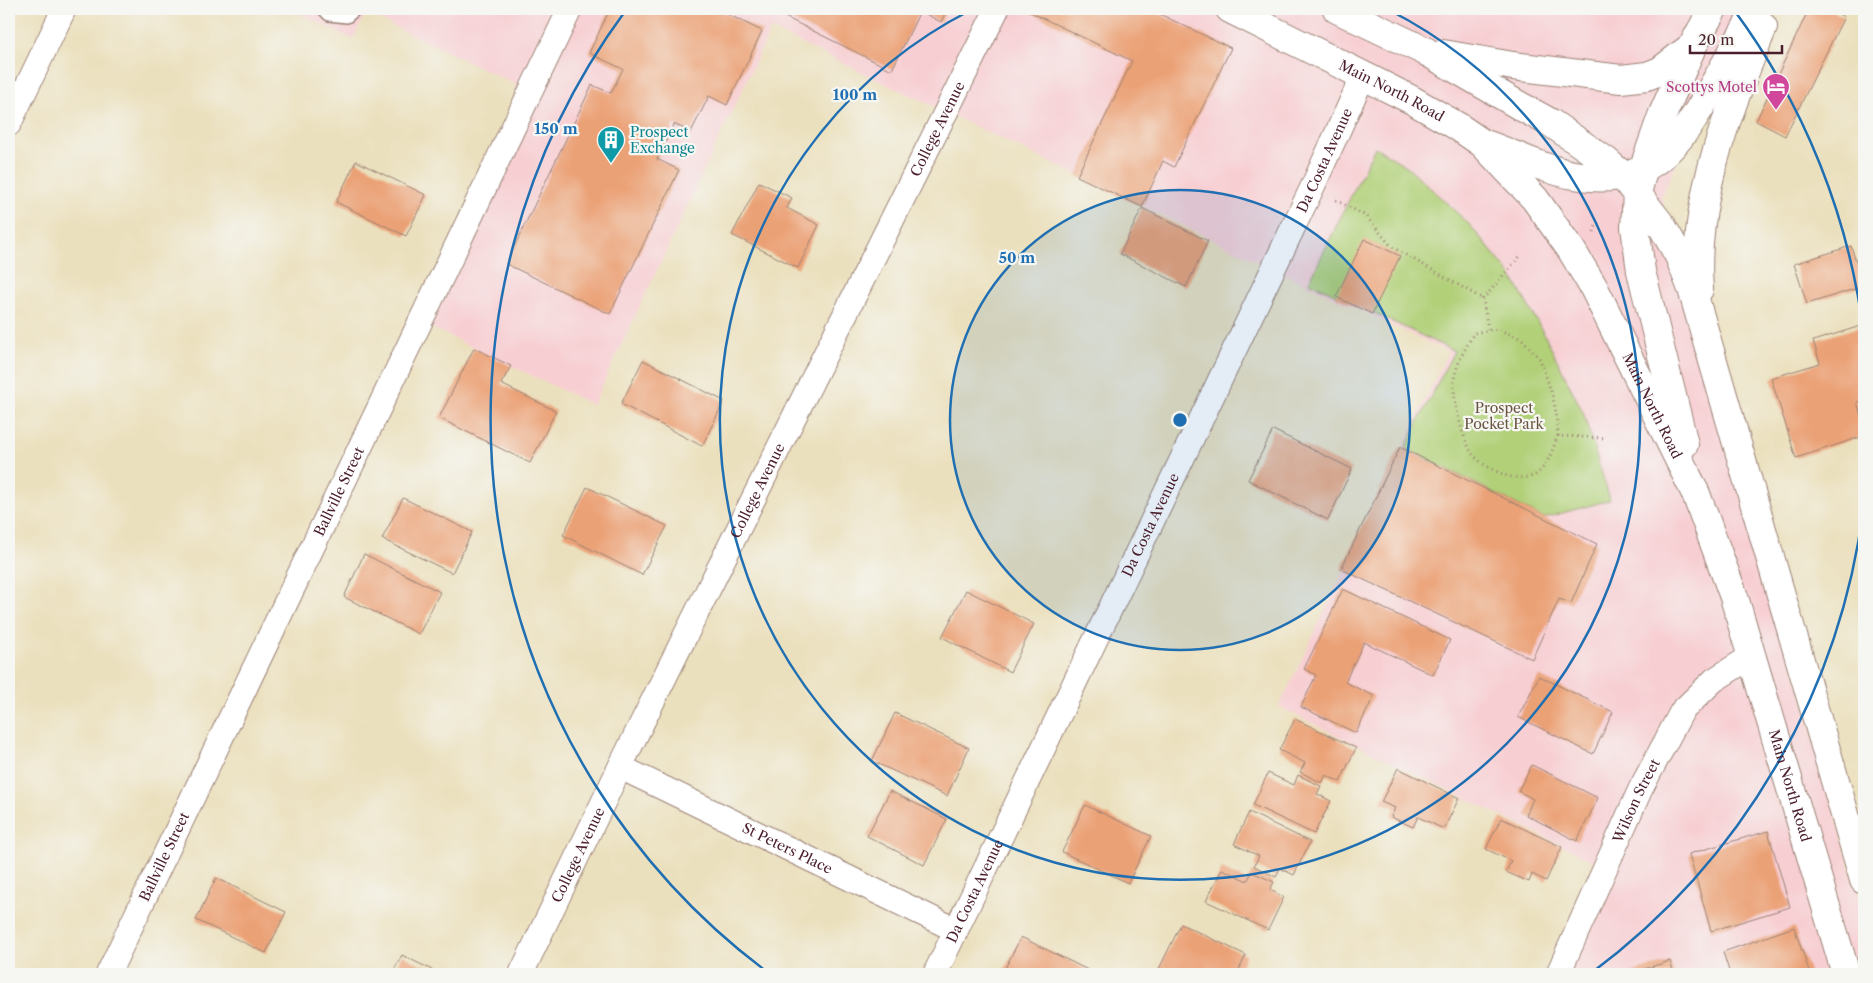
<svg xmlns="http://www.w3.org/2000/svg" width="1873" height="983" font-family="'Libre Caslon Text',serif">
<rect width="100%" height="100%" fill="#f6f6f2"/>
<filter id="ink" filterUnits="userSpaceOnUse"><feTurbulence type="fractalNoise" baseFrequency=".02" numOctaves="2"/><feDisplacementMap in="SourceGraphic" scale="10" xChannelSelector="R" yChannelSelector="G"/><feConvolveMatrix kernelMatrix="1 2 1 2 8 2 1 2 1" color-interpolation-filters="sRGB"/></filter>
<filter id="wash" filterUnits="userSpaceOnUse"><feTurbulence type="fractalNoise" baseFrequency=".0096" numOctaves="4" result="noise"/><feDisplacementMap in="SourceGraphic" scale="20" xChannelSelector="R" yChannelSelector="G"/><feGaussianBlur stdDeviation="1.12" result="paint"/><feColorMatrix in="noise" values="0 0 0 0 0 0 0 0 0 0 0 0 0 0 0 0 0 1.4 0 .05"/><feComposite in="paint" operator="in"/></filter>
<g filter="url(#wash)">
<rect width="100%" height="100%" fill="#ebe0bd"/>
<!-- built -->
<polygon fill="#f7cfd3" points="289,9 1752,9 1661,196 1864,916 1864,974 1558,974 1606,867 1279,707 1448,352 771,29 593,405 420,322 530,91 366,13 353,39"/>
<!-- green -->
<polygon fill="#b1d078" stroke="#7e7852" points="1375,147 1408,167 1469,224 1511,275 1544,334 1583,412 1610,500 1544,518 1405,448 1454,351 1309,282"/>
<g id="blocks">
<!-- building -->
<g fill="#eba176">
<polygon points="610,9 717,9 762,31 727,105 709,96 691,132 674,124 657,159 679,170 610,314 506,264 592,85 611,93 623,69 589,53"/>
<polygon points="782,9 947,9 941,22 920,11 892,70 779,14"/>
<polygon points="1029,9 1149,9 1231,48 1174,167 1163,161 1142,207 1077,176 1132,61 1028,11"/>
<polygon points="1809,9 1830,9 1844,17 1785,136 1756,121"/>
<polygon points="356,161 426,195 406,236 336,202"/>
<polygon points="759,182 792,198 787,208 819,225 798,268 732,235"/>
<polygon points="1142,208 1208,241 1186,287 1120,254"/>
<polygon points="1364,239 1400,256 1372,314 1336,297"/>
<polygon points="1851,246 1864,286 1807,304 1794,264"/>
<polygon points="1864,325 1864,399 1857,402 1864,426 1864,436 1796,458 1771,378 1820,363 1813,341"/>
<polygon points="474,348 511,366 501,384 556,411 530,463 439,418"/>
<polygon points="643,360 724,401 702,446 621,404"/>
<polygon points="1273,430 1352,469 1328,520 1248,480"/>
<polygon points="1400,447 1597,544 1571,603 1559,599 1532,659 1341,569"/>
<polygon points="587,487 667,526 642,575 563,535"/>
<polygon points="403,498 472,532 452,573 382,539"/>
<polygon points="364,554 440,592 419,634 344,597"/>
<polygon points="1343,589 1450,640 1433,675 1364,642 1345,682 1374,696 1356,733 1301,707 1316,675 1304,669"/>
<polygon points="966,590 1034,624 1010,672 942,637"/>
<polygon points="1539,676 1613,712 1593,754 1518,717"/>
<polygon points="895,713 969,748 947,796 872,761"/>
<polygon points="1295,719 1356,748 1340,782 1326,775 1322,783 1300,772 1305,763 1279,750"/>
<polygon points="1532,765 1598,798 1577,841 1526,815 1533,799 1518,791"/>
<polygon points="1398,768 1459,798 1444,829 1418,817 1413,827 1391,817 1395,808 1381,802"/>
<polygon points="1268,773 1294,785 1298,775 1321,786 1317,794 1331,801 1314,834 1253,805"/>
<polygon points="890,791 947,819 924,865 867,836"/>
<polygon points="1085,805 1151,836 1128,883 1062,852"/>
<polygon points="1249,812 1310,842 1294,875 1280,868 1276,877 1254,866 1259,856 1234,844"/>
<polygon points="1501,818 1562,847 1546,881 1532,874 1529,882 1506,872 1511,861 1486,849"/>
<polygon points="1768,831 1790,907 1711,931 1689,854"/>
<polygon points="1222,869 1247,881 1252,872 1274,882 1270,890 1284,897 1268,930 1206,901"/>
<polygon points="216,878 286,912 266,953 196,920"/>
<polygon points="1181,924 1246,955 1239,970 1249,974 1164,974 1158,971"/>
<polygon points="1794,927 1810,974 1730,974 1723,952"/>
<polygon points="1021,937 1096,974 1002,974"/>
<polygon points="402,955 440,974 392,974"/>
<polygon points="1670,961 1674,974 1627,974"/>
</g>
</g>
</g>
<g filter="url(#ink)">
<use href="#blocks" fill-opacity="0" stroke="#9a8074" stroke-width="1"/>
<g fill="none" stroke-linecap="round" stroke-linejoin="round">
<defs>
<polyline id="service" points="323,9 329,15 347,17 356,9"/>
<g id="minor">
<polyline points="9,124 64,9"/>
<path id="s1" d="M620 767 956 930"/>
<path id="s2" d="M108 974 570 9"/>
<path id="s3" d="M521 974 620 767 997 9"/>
<path id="s4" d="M935 974 1312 188 1363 76"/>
<path id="s5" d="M1558 974 1640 790 1682 711 1714 680 1752 656"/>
</g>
<polyline id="secondary" points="1692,47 1713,9"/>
<g id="trunk">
<path id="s6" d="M1230 9 1412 100 1457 126 1482 143 1535 199 1572 251 1594 288 1696 494 1734 597 1846 974"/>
<polyline points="1337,9 1427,52 1520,106 1551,123 1606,161 1622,175 1662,226 1679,256 1692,289 1864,880"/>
<polyline points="1443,54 1513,66 1621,79 1647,76 1660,71 1690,48"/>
<path d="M1488 145C1516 155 1545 170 1574 175 1650 189 1678 146 1712 88 1727 61 1742 35 1757 9"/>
<path d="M1699 289C1692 196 1729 111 1763 27"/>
<polyline points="1684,444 1641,271 1635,227 1637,193 1644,167 1662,116 1692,47"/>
</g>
</defs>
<!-- service casing -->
<use href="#service" stroke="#9a8074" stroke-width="14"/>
<!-- minor casing -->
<use href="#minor" stroke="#9a8074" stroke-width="26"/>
<!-- secondary casing -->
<use href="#secondary" stroke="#9a8074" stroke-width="30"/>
<!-- trunk casing -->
<use href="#trunk" stroke="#9a8074" stroke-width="30"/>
<!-- path -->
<g stroke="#9a8074" stroke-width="3" stroke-dasharray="1 4" stroke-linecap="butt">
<polyline points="1336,200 1366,216 1392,247 1483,299"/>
<polyline points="1594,232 1597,223"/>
<polyline points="1488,329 1483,299 1521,255"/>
<path d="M1558 436 1556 412 1552 394 1540 359 1522 339 1497 329 1474 333C1466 347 1457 362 1454 379 1452 396 1463 446 1476 458 1484 466 1495 471 1505 475 1514 478 1527 479 1535 475 1547 468 1553 448 1558 436L1607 438"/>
</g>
<!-- service -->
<use href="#service" stroke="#fff" stroke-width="11"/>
<!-- minor -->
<use href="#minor" stroke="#fff" stroke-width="24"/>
<!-- secondary -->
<use href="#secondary" stroke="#fff" stroke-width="28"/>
<!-- trunk -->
<use href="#trunk" stroke="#fff" stroke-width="28"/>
</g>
</g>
<!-- distance rings -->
<circle cx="1180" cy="420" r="230" fill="#1f6fb2" fill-opacity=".12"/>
<g fill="none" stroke="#1f6fb2" stroke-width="2.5">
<circle cx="1180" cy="420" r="230"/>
<path d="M1389 10A460 460 0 1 1 971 10"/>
<path d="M1864 504A689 689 0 0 1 1590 974M770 974A689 689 0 0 1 626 10M1734 10A689 689 0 0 1 1864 336"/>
</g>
<!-- icons -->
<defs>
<symbol id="hotel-pin" viewBox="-11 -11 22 30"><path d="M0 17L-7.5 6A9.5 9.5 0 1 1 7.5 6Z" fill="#d1479c" stroke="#f6f6f2"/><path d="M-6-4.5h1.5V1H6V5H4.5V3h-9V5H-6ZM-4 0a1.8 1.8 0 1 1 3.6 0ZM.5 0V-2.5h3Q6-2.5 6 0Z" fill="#fff"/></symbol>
<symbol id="building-pin" viewBox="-11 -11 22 30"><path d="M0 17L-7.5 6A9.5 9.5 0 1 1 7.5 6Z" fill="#0f9aa8" stroke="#f6f6f2"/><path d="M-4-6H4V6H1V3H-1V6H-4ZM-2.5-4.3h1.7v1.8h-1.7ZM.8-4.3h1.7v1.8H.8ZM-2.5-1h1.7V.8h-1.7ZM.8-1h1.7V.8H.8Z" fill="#fff"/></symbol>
</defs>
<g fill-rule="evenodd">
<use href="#hotel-pin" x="1760" y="71" width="32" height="43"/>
<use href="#building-pin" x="595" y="124" width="32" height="43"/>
</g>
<g text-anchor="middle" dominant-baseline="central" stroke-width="4.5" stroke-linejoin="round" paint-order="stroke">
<!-- hotel labels -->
<g font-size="14" fill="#b23c85" stroke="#f6f6f2" text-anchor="end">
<text x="1757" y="87">Scottys Motel</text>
</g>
<!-- street labels -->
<g font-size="14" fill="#4a1f2b" stroke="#f6f6f2">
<text stroke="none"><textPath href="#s6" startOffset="181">Main North Road</textPath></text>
<text stroke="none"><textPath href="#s3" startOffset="942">College Avenue</textPath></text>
<text stroke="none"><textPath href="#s4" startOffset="902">Da Costa Avenue</textPath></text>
<text stroke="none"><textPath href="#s6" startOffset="601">Main North Road</textPath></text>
<text stroke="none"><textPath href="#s3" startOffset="538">College Avenue</textPath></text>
<text stroke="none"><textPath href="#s2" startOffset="535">Ballville Street</textPath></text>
<text stroke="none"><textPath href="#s4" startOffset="498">Da Costa Avenue</textPath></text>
<text stroke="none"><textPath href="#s6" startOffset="1006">Main North Road</textPath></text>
<text stroke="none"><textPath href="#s5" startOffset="190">Wilson Street</textPath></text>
<text stroke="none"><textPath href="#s1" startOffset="186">St Peters Place</textPath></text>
<text stroke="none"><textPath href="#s3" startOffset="132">College Avenue</textPath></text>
<text stroke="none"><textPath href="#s2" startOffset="130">Ballville Street</textPath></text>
<text stroke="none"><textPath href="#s4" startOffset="92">Da Costa Avenue</textPath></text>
</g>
<!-- culture labels -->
<g font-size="14" fill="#0d838f" stroke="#f6f6f2" text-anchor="start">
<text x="630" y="132">Prospect<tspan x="630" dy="16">Exchange</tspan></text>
</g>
<!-- park labels -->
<g font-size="14" fill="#695442" stroke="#f6f6f2">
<text x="1504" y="408">Prospect<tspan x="1504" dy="16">Pocket Park</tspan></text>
</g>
</g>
<circle cx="1180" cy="420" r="8" fill="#1f6fb2" stroke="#f6f6f2" stroke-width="2.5"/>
<g font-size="15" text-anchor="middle" font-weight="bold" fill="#1f6fb2" stroke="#f6f6f2" stroke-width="4.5" stroke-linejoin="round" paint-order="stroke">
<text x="855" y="100">100 m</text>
<text x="556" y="134">150 m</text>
<text x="1017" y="263">50 m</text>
</g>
<!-- margin -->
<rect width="1873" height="983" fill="none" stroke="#f6f6f2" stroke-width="30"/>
<!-- scale -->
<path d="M1690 45v8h92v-8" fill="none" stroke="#4a1f2b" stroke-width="2.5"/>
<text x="1698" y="45" font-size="15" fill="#4a1f2b" stroke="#f6f6f2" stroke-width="4" paint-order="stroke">20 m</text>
</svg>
